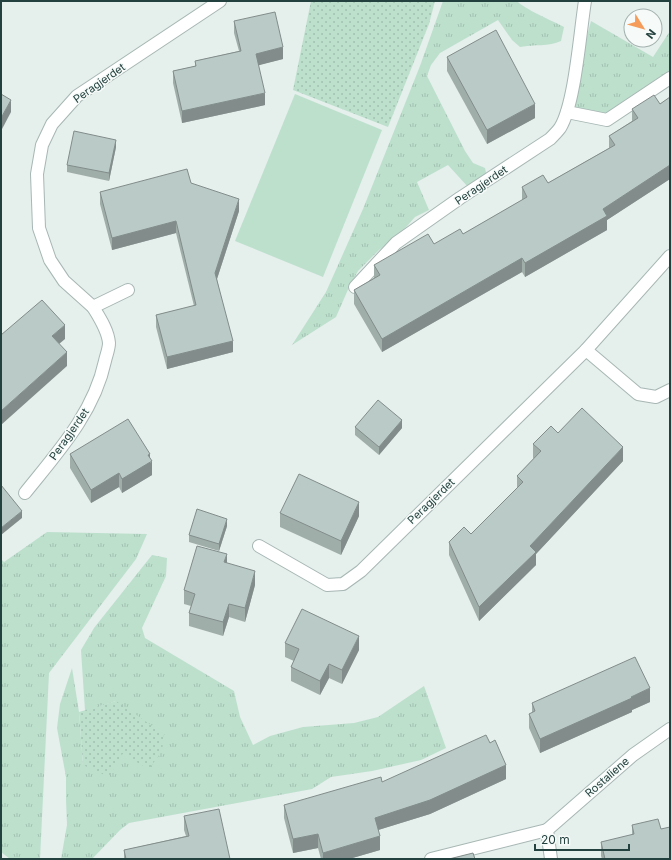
<svg xmlns="http://www.w3.org/2000/svg" width="671" height="860" font-family="Inter,sans-serif">
<defs>
<pattern id="grass-tufts" width="24" height="20" patternUnits="userSpaceOnUse"><rect width="24" height="20" fill="#bde0cd"/><path d="M3 7l-1-3M5 7V3M7 7l1-3M15 17l-1-3M17 17v-4M19 17l1-3" fill="none" stroke="#a2c1b1"/></pattern>
<pattern id="park-dots" width="8" height="8" patternUnits="userSpaceOnUse"><rect width="8" height="8" fill="#bde0cd"/><path d="M2 2h.1M6 6h.1" fill="none" stroke="#a2c1b1" stroke-width="1.8" stroke-linecap="round"/></pattern>
</defs>
<rect width="100%" height="100%" fill="#e5efec"/>
<!-- grass -->
<g fill="url(#grass-tufts)">
<path d="M443 1H517C524 9 553 21 564 27L561 41C549 47 534 44 520 47L512 40 498 20 440 53 431 65 427 76 465 151 473 163 485 168 487 177 468 187 448 165 417 182 429 210 415 217 400 234 379 250 358 271 350 285 336 317 292 345 326 292 363 209 420 66Z"/>
<polygon points="591,21 653,57 670,31 670,78 607,120 567,112"/>
<polygon points="47,532 147,534 136,559 49,673 40,859 10,859 1,852 1,559 4,562"/>
<polygon points="152,555 167,558 166,576 142,628 145,638 234,691 240,717 253,745 270,736 303,727 354,723 378,717 424,686 446,748 421,760 372,771 331,777 312,789 129,823 120,830 92,859 61,859 67,825 66,799 66,777 57,728 60,704 72,668 79,712 83,765 116,701 85,711 81,650 94,628"/>
</g>
<!-- park -->
<g fill="url(#park-dots)">
<polygon points="311,1 435,1 429,24 388,127 293,90"/>
<polygon points="116,701 164,734 162,751 149,769 122,754 109,777 83,765 79,712"/>
</g>
<!-- garden -->
<polygon fill="#bde0cd" points="295,94 382,130 323,277 235,241"/>
<g fill="none" stroke-linecap="round" stroke-linejoin="round">
<defs>
<g id="lane">
<polyline points="567,112 607,120 670,78"/>
<path d="M355 287 396 243 460 198 550 139C553 136 557 132 560 128 575 104 580 32 585 1"/>
<polyline points="586,350 638,394 656,397 670,390"/>
<path d="M25 493C57 453 94 413 105 361 106 356 109 349 109 343 108 330 99 317 93 307L128 290"/>
<polyline points="431,859 547,830"/>
<polyline points="551,859 547,830 633,755 670,729"/>
</g>
<g id="street">
<polyline points="93,307 64,281 50,260 39,228 37,174 42,145 52,124 77,96 220,1"/>
<polyline points="259,546 327,585 343,584 361,571 586,350 670,256"/>
</g>
</defs>
<!-- lane casing -->
<use href="#lane" stroke="#a7b7b4" stroke-width="14"/>
<!-- street casing -->
<use href="#street" stroke="#a7b7b4" stroke-width="14"/>
<!-- lane -->
<use href="#lane" stroke="#fff" stroke-width="12"/>
<!-- street -->
<use href="#street" stroke="#fff" stroke-width="12"/>
</g>
<!-- wall -->
<g fill="#a0aeaa">
<polygon points="234,21 283,59 258,65 265,105 182,123 173,83 173,71 195,66 195,61 239,51 234,33"/>
<polygon points="447,57 535,118 487,144 447,71"/>
<polygon points="670,97 670,179 607,220 607,230 525,277 522,272 382,352 354,304 354,290 374,278 374,265 463,234 522,200 522,187 548,183 609,148 609,136 632,121 632,109 660,104"/>
<polygon points="116,147 109,181 67,172 67,165"/>
<polygon points="191,183 239,211 217,279 233,352 167,369 156,327 156,315 194,306 176,233 112,250 100,204 100,192"/>
<polygon points="355,427 402,428 379,455 355,435"/>
<polygon points="558,433 623,461 536,554 536,565 479,621 449,555 449,542 471,534 517,488 517,476 534,458 533,458 533,444"/>
<polygon points="70,454 150,458 152,475 122,493 119,487 91,503 70,468"/>
<polygon points="280,513 359,516 341,555 280,527"/>
<polygon points="227,526 219,551 189,542 189,535"/>
<polygon points="227,563 255,585 245,622 229,617 223,636 189,626 189,613 191,606 184,604 184,590"/>
<polygon points="285,643 359,650 342,684 329,678 320,695 291,681 291,667 294,661 285,657"/>
<polygon points="650,702 632,710 632,712 540,753 529,728 529,714 532,713 532,703"/>
<polygon points="506,779 430,814 378,830 380,850 349,859 321,859 318,848 293,853 284,818 284,805 382,782"/>
<polygon points="184,816 230,859 124,859 124,850 186,836 184,830"/>
<polygon points="632,825 661,829 670,859 602,859 601,856 601,842 632,835"/>
</g>
<!-- shaded-wall -->
<g fill="#828d8b">
<polygon points="283,47 283,59 256,66 256,54"/>
<polygon points="265,93 265,105 182,123 182,111"/>
<polygon points="11,100 11,112 1,131 1,118"/>
<polygon points="535,104 535,118 487,144 487,130"/>
<polygon points="116,140 116,147 109,181 109,173"/>
<polygon points="670,165 670,179 607,220 607,230 525,277 525,263 603,209"/>
<polygon points="239,199 239,211 215,285 215,273"/>
<polygon points="176,221 176,233 112,250 112,238"/>
<polygon points="522,258 522,272 382,352 382,339"/>
<polygon points="65,325 65,339 52,350 52,336"/>
<polygon points="233,341 233,352 167,369 167,357"/>
<polygon points="67,352 67,366 1,425 1,411"/>
<polygon points="402,420 402,428 379,455 379,447"/>
<polygon points="623,447 623,461 536,554 536,565 479,621 479,607 530,546"/>
<polygon points="150,454 150,463 152,461 152,475 122,493 122,479 148,455"/>
<polygon points="119,473 119,487 91,503 91,490"/>
<polygon points="359,502 359,516 341,555 341,541"/>
<polygon points="22,511 22,518 1,535 1,528"/>
<polygon points="227,519 227,526 219,551 219,544"/>
<polygon points="227,554 227,568 224,562"/>
<polygon points="255,571 255,585 245,622 245,608"/>
<polygon points="229,604 229,617 223,636 223,622"/>
<polygon points="359,636 359,650 342,684 342,670"/>
<polygon points="329,664 329,678 320,695 320,681"/>
<polygon points="650,688 650,702 632,710 632,712 540,753 540,739"/>
<polygon points="506,765 506,779 430,814 375,831 375,818"/>
<polygon points="318,834 318,848 293,853 293,839"/>
<polygon points="380,836 380,850 349,859 323,859 323,853"/>
</g>
<!-- building -->
<g fill="#bacac6" stroke="#828d8b">
<polygon points="275,12 283,47 256,54 265,93 182,111 173,71 196,66 195,61 241,51 234,21"/>
<polygon points="496,30 535,104 487,130 447,57"/>
<polygon points="1,94 11,100 1,118"/>
<polygon points="654,95 660,104 670,97 670,165 603,209 607,216 525,263 522,258 382,339 354,290 380,275 374,265 428,234 434,244 460,229 463,234 527,197 522,187 543,175 548,183 615,145 609,136 638,118 632,109"/>
<polygon points="74,131 116,140 109,173 67,165"/>
<polygon points="187,169 191,183 239,199 215,273 233,341 167,357 156,315 196,305 176,221 112,238 100,192"/>
<polygon points="42,300 65,325 52,336 67,352 1,411 1,335"/>
<polygon points="378,400 402,420 379,447 355,427"/>
<polygon points="582,408 623,447 530,546 536,552 479,607 449,542 464,527 471,534 523,482 517,476 541,451 533,444 551,426 558,433"/>
<polygon points="128,419 150,454 148,455 152,461 122,479 119,473 91,490 70,454"/>
<polygon points="299,474 359,502 341,541 280,513"/>
<polygon points="1,485 22,511 1,528"/>
<polygon points="197,509 227,519 219,544 189,535"/>
<polygon points="197,546 227,554 224,562 255,571 245,608 229,604 223,622 189,613 195,594 184,590"/>
<polygon points="302,609 359,636 342,670 329,664 320,681 291,667 299,649 285,643"/>
<polygon points="635,657 650,688 631,697 632,698 540,739 529,714 535,711 532,703"/>
<polygon points="486,735 490,743 495,740 506,765 430,800 375,818 380,836 323,853 318,834 293,839 284,805 381,777 382,782"/>
<polygon points="219,809 230,859 126,859 124,850 189,836 184,816"/>
<polygon points="658,819 661,829 670,827 670,859 605,859 601,842 634,834 632,825"/>
<polygon points="473,853 475,859 449,859"/>
</g>
<g text-anchor="middle" dominant-baseline="central" stroke-width="3" stroke-linejoin="round" paint-order="stroke">
<!-- street labels -->
<g font-size="11" fill="#23413e" stroke="#f6fbf9">
<text transform="translate(99 83) rotate(-35)">Peragjerdet</text>
<text transform="translate(481 185) rotate(-34)">Peragjerdet</text>
<text transform="translate(69 434) rotate(-55)">Peragjerdet</text>
<text transform="translate(431 501) rotate(-44)">Peragjerdet</text>
<text transform="translate(607 777) rotate(-41)">Rostaliene</text>
</g>
</g>
<!-- border -->
<rect width="671" height="860" fill="none" stroke="#23413e" stroke-width="4"/>
<!-- north arrow -->
<g transform="translate(643 28) rotate(127)"><circle r="19" fill="#f6fbf9" stroke="#a2b1ae"/>
<path d="M0-3L7 15L0 10L-7 15Z" fill="#f69c5b"/>
<text y="-6" font-size="11" font-weight="bold" text-anchor="middle" fill="#23413e">N</text>
</g>
<!-- scale -->
<path d="M535 844v6h94v-6" fill="none" stroke="#23413e" stroke-width="2"/>
<text x="541" y="844" font-size="12" fill="#23413e" stroke="#f6fbf9" stroke-width="3" paint-order="stroke">20 m</text>
</svg>
